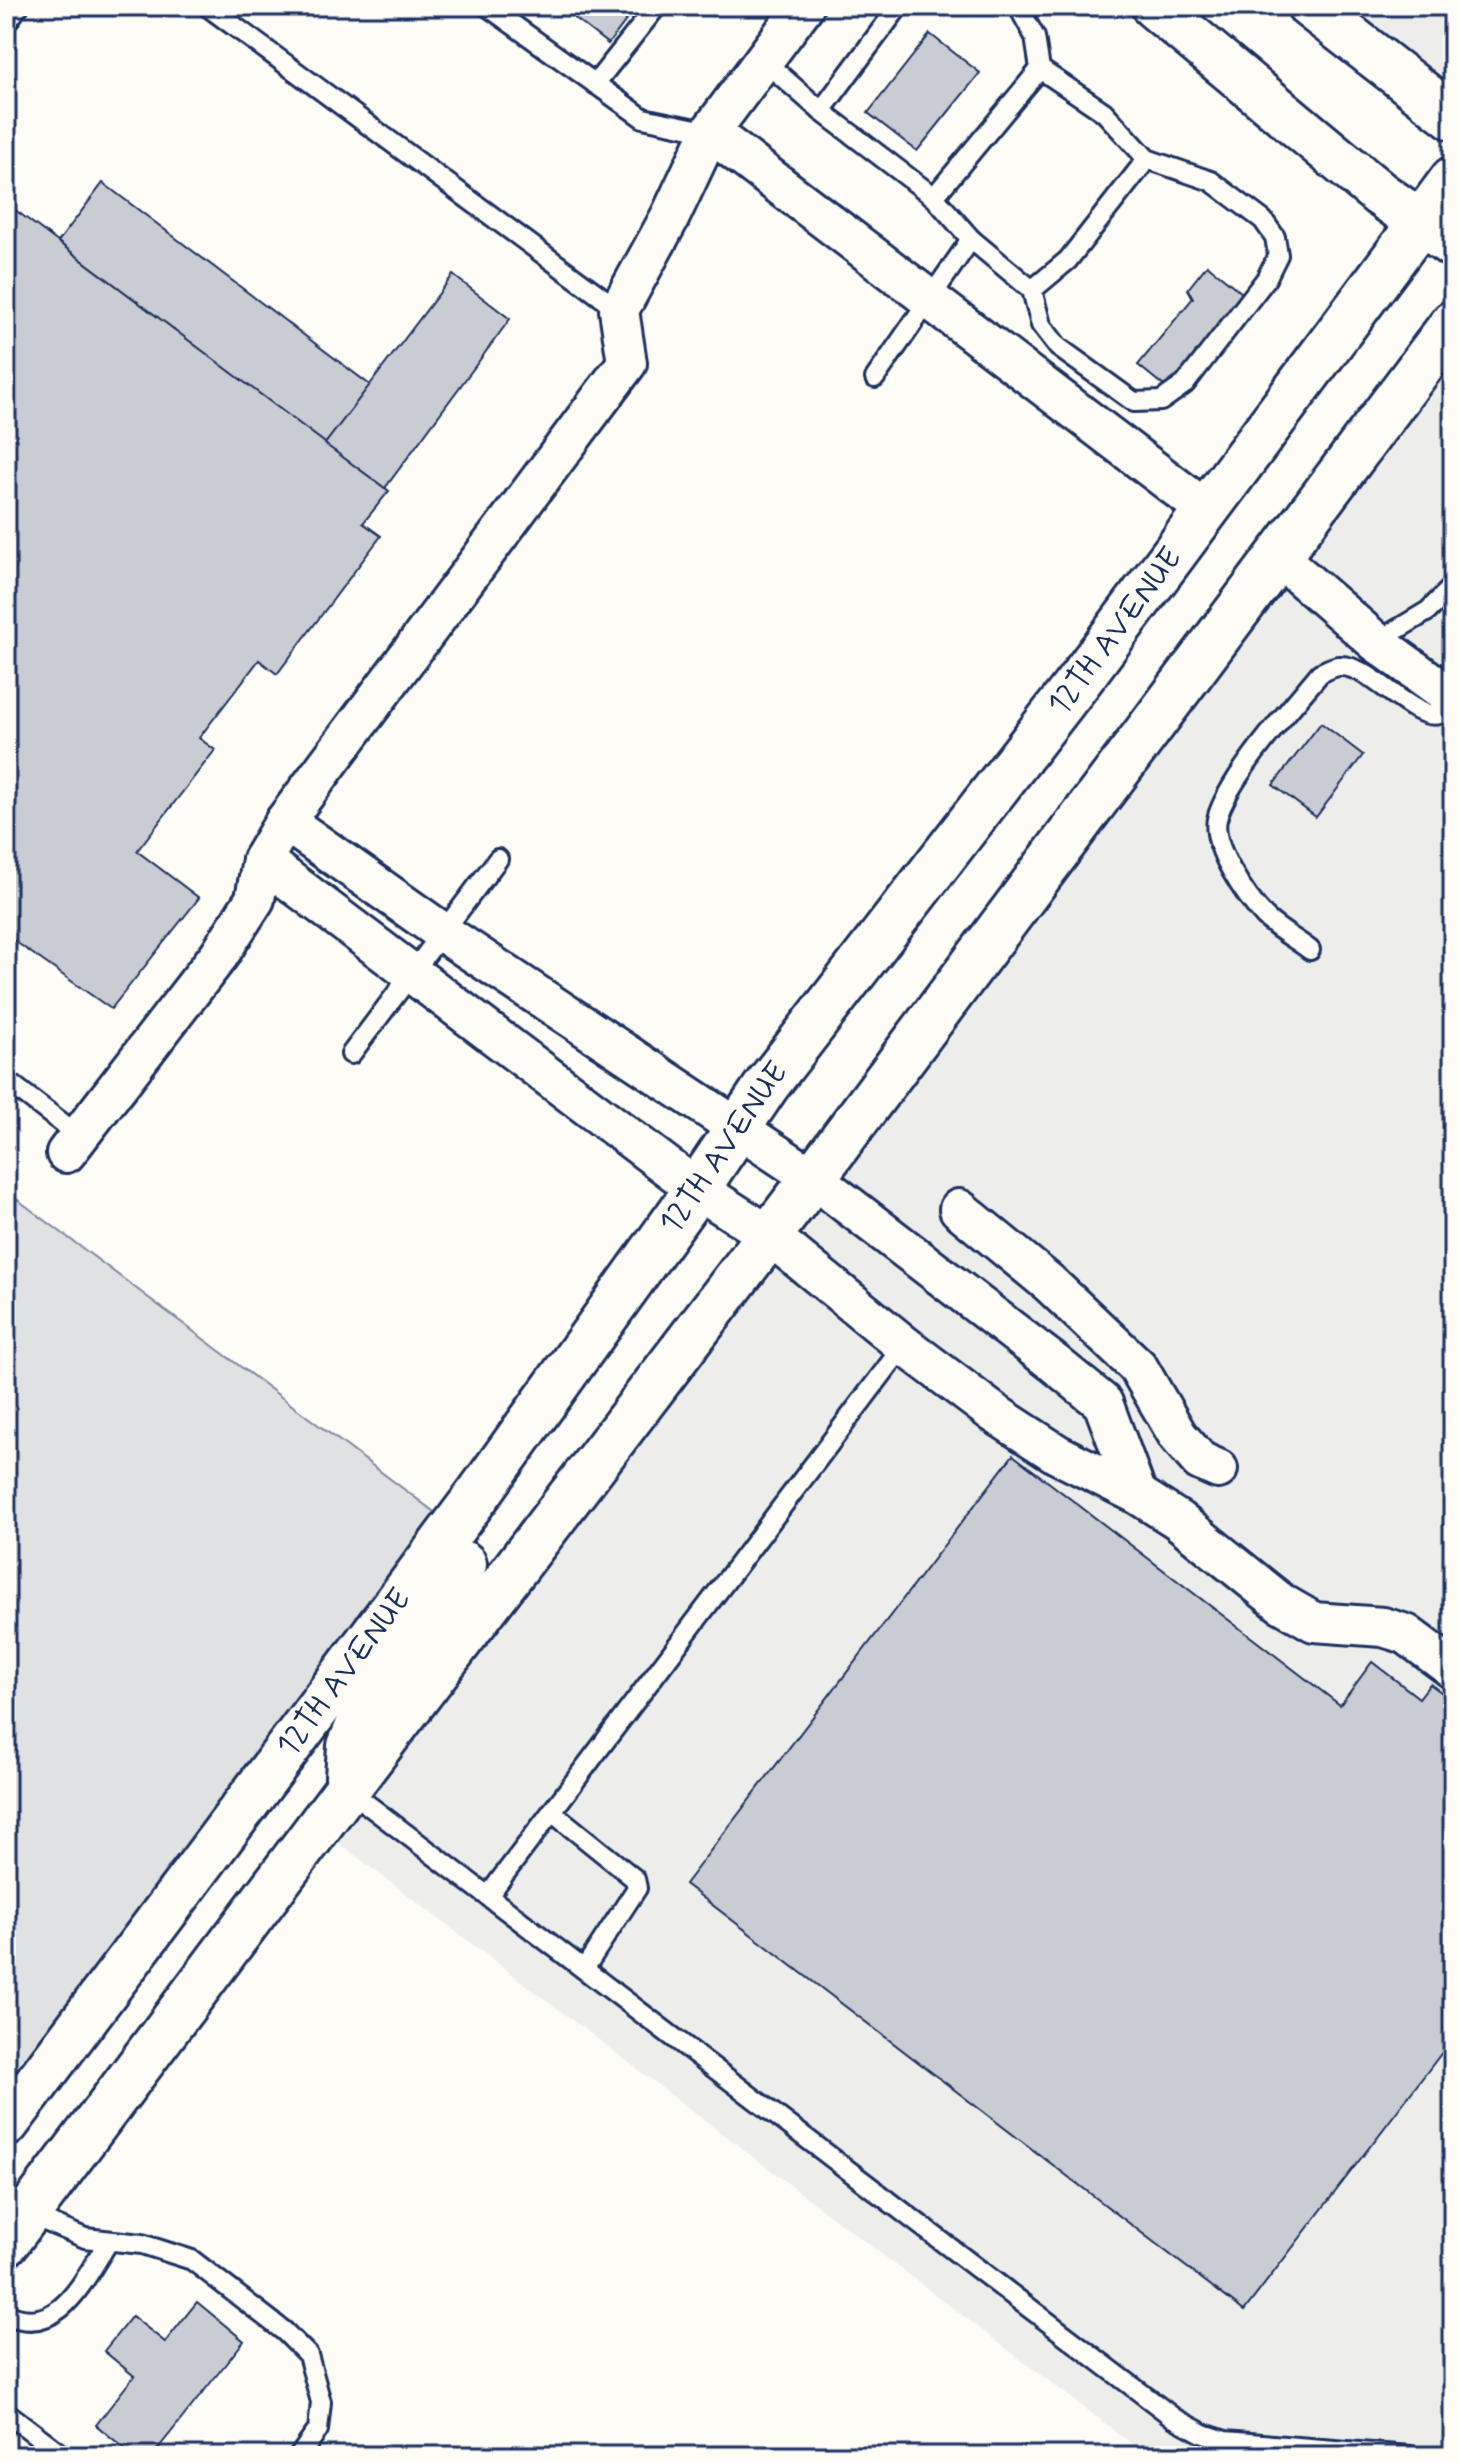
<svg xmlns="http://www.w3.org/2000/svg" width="1459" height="2462" font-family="Mynerve,sans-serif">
<rect width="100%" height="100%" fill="#fdfcf7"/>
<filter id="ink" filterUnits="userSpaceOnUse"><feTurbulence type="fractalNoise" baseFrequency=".0125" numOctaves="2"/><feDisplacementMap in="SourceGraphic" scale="16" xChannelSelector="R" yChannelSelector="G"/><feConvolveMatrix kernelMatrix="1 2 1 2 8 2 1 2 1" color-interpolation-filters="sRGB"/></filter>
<g filter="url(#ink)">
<!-- built -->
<g fill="#edeeec">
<polygon points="1310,6 1453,6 1453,117"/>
<polygon points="1453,323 1453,2456 1148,2456 319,1828"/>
</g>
<!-- green -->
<polygon fill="#e0e1e3" stroke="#7e88a0" stroke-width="2" points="6,1191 441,1517 6,2157"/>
<!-- building -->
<g fill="#c9ccd3" stroke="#1b2f5e" stroke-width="2">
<polygon points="559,6 637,6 608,44"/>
<polygon points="930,34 980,73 917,151 868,113"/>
<polygon points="103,183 370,385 325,444 58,242"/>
<polygon points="6,203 389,491 363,523 381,536 277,674 259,660 199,738 215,750 137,851 199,898 111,1009 6,935"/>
<polygon points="1207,265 1257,305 1180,399 1138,365 1193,298 1188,289"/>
<polygon points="453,275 510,319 385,488 325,444"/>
<polygon points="1321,723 1363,755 1316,817 1273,785"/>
<polygon points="1013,1455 1340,1705 1372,1662 1419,1698 1430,1684 1453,1701 1453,2038 1244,2311 685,1884"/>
<polygon points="197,2302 244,2341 152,2456 134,2456 96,2425 134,2376 104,2351 132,2316 165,2342"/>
</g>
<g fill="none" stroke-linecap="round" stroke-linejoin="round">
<defs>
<g id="lane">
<polyline points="207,6 619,310"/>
<polyline points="487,6 643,118 710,132"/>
<polyline points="1018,6 1035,37 1040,69"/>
<polyline points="6,23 19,6"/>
<polyline points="763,60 821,111 934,197 971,239 875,378"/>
<polyline points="595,84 657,6"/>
<polyline points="821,111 899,6"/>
<polyline points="934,197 1040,69 1104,112 1147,159 1211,181 1263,220 1275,237 1278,255 1266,279 1185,384 1161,401 1134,402 1058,347 1041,325 1032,290 971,239"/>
<polyline points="1032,290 1068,260 1147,159"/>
<polyline points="1376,642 1428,611 1453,586"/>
<path d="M1310 950C1296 939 1278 930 1265 917 1247 898 1211 847 1217 819 1227 779 1292 707 1320 673 1325 671 1332 667 1338 666 1371 663 1411 722 1440 714L1453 701"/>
<polyline points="351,1054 498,859"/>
<polyline points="6,1080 79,1136"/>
<polyline points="347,1789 1174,2418 1204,2434 1225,2441 1410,2456"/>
<polyline points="552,1812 635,1879 637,1888 584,1969"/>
<polyline points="488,1896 904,1345"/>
<polyline points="28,2214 85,2238 142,2244 192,2260 284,2331 308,2355 321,2402 318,2430 299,2456"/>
<path d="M6 2314C60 2339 84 2278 109 2241"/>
<polyline points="6,2412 64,2456"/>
</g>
<g id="street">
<polyline points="804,6 710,132 1206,510"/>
<polyline points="1277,556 1376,642 1453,698"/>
<polyline points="285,821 442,932 813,1178 1054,1363 1103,1403 1137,1494"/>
<polyline points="262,860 697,1189 769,1235 904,1345 994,1413 1057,1454 1137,1494 1178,1520 1281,1603 1314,1622 1383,1627 1406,1634 1453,1669"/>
<polyline points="66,1153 219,955 255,899 262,860 285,821 627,363 619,310 670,217 710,132"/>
<polyline points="959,1209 1049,1283 1138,1367 1178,1436 1200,1461 1218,1469"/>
</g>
<g id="secondary">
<polyline points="1154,6 1380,194 1453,245"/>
<polyline points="1310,6 1453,117"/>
<polyline points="348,1777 350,1746 370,1698 464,1564"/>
<path id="s1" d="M6 2124 480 1492 697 1189 767 1085 1076 685 1453 179"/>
<polyline points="6,2243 347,1789 813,1178 1453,323"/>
</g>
</defs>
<!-- lane casing -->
<use href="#lane" stroke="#1b2f5e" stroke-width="24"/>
<!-- street casing -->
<use href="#street" stroke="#1b2f5e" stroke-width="44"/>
<!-- secondary casing -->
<use href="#secondary" stroke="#1b2f5e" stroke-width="50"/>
<!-- lane -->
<use href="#lane" stroke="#fdfcf7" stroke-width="18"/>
<!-- street -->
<use href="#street" stroke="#fdfcf7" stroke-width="38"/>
<!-- secondary -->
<use href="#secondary" stroke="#fdfcf7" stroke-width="44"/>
</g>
</g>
<g text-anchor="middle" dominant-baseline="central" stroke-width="7" stroke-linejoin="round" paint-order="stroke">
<!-- street labels -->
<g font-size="32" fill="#1b2f5e" stroke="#fdfcf7">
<text stroke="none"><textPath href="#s1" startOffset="1860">12TH AVENUE</textPath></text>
<text stroke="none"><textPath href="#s1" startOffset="1212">12TH AVENUE</textPath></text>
<text stroke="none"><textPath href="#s1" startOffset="564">12TH AVENUE</textPath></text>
</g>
</g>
<!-- margin -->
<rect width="1459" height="2462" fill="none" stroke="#fdfcf7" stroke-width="32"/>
<rect x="16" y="16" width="1427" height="2430" fill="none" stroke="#1b2f5e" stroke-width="3" filter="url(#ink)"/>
</svg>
